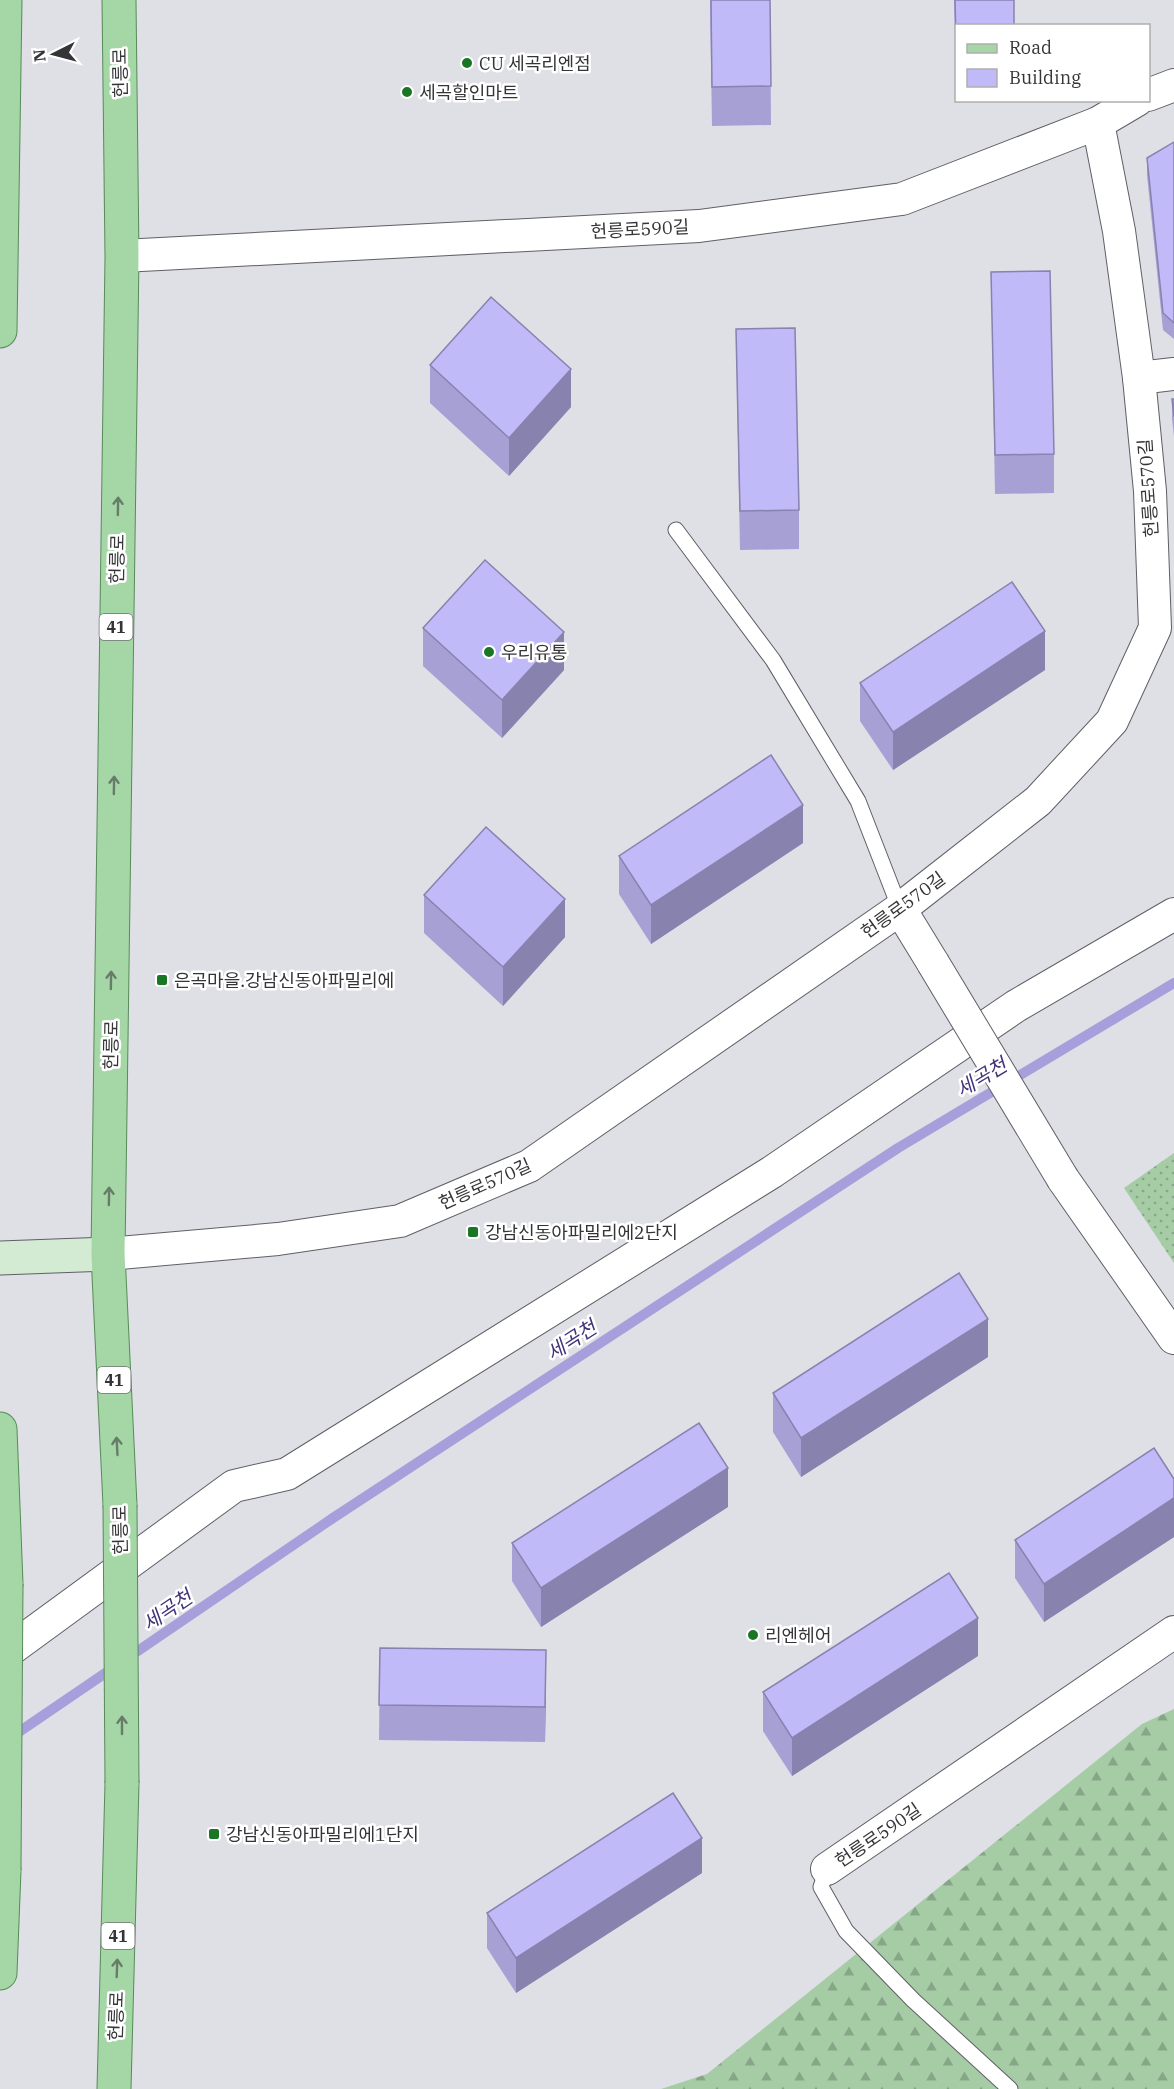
<svg xmlns="http://www.w3.org/2000/svg" width="1174" height="2089" font-family="'IBM Plex Serif','Noto Sans KR',serif">
<defs>
<pattern id="green-dots" width="8" height="8" patternUnits="userSpaceOnUse" patternTransform="scale(1.5)"><rect width="8" height="8" fill="#a5cca5"/><path d="M2 2h.1M6 6h.1" fill="none" stroke="#87a687" stroke-width="1.8" stroke-linecap="round"/></pattern>
<pattern id="forest-firs" width="22" height="20" patternUnits="userSpaceOnUse" patternTransform="scale(1.5)"><rect width="22" height="20" fill="#a5cca5"/><path d="M5 1l3.5 6h-7zM16 11l3.5 6h-7z" fill="#87a687"/></pattern>
</defs>
<rect width="100%" height="100%" fill="#dfdfe6"/>
<!-- green -->
<polygon fill="url(#green-dots)" points="1174,1153 1174,1263 1124,1188"/>
<!-- forest -->
<polygon fill="url(#forest-firs)" points="1174,1709 1174,2089 661,2089 707,2074 1142,1724"/>
<g fill="none" stroke-linecap="round" stroke-linejoin="round">
<!-- stream -->
<polyline stroke="#a69fdb" stroke-width="10" points="10,1738 333,1518 898,1148 1174,983"/>
<defs>
<g id="lane">
<polyline points="676,530 773,660 858,801 900,909"/>
<polyline points="827,1869 821,1887 846,1931 913,2000 1010,2089"/>
</g>
<g id="street">
<polyline points="1148,95 1174,85"/>
<polyline points="122,256 699,226 902,199 1098,123 1137,100"/>
<polyline points="1139,378 1174,374"/>
<polyline points="900,909 933,963"/>
<polyline points="1063,1179 1174,1338"/>
<polyline points="108,1254 278,1239 400,1221 529,1166 900,909 1038,801 1112,721 1155,628 1150,491 1139,378 1119,231 1098,123"/>
<polyline points="0,1657 234,1486 287,1474 772,1172 1016,1006 1174,914"/>
<polyline points="827,1869 1174,1632"/>
</g>
<polyline id="secondary" points="0,1258 108,1254"/>
<g id="primary">
<polyline points="119,0 122,256 108,1254 120,1505"/>
<polyline points="0,331 5,0"/>
<polyline points="0,1429 6,1584"/>
<polyline points="0,1973 4,1870"/>
<polyline points="114,2089 122,1783"/>
</g>
</defs>
<!-- lane casing -->
<use href="#lane" stroke="#605f66" stroke-width="17"/>
<!-- street casing -->
<use href="#street" stroke="#605f66" stroke-width="34"/>
<!-- secondary casing -->
<use href="#secondary" stroke="#605f66" stroke-width="35"/>
<!-- primary casing -->
<use href="#primary" stroke="#568c58" stroke-width="35"/>
<!-- lane -->
<use href="#lane" stroke="#fff" stroke-width="15"/>
<!-- street -->
<use href="#street" stroke="#fff" stroke-width="32"/>
<!-- secondary -->
<use href="#secondary" stroke="#d2ebd2" stroke-width="33"/>
<!-- primary -->
<use href="#primary" stroke="#a4d6a6" stroke-width="33"/>
<defs>
<polyline id="street-bridge" points="933,963 1063,1179"/>
<g id="primary-bridge">
<polyline points="120,1505 122,1783"/>
<polyline points="4,1870 6,1584"/>
</g>
</defs>
<!-- street-bridge casing -->
<use href="#street-bridge" stroke="#605f66" stroke-width="34" stroke-linecap="butt"/>
<!-- primary-bridge casing -->
<use href="#primary-bridge" stroke="#568c58" stroke-width="35" stroke-linecap="butt"/>
<!-- street-bridge -->
<use href="#street-bridge" stroke="#fff" stroke-width="32"/>
<!-- primary-bridge -->
<use href="#primary-bridge" stroke="#a4d6a6" stroke-width="33"/>
</g>
<!-- wall -->
<g fill="#a6a0d5">
<polygon points="710,0 770,0 771,125 712,126"/>
<polygon points="954,0 1014,0 957,26 957,77 956,77"/>
<polygon points="1174,142 1174,339 1163,330 1147,175 1147,158"/>
<polygon points="991,272 1054,454 1054,493 995,494"/>
<polygon points="736,329 799,510 799,549 740,550"/>
<polygon points="430,365 571,407 509,476 430,403"/>
<polygon points="1172,399 1174,399 1174,436 1172,419"/>
<polygon points="423,628 564,670 502,738 423,666"/>
<polygon points="1045,670 893,770 860,721 860,683"/>
<polygon points="803,843 651,944 619,894 619,856"/>
<polygon points="424,895 565,937 503,1006 424,933"/>
<polygon points="988,1357 801,1477 773,1432 773,1393"/>
<polygon points="1174,1479 1174,1537 1044,1622 1015,1578 1015,1540"/>
<polygon points="728,1507 541,1627 512,1581 512,1543"/>
<polygon points="380,1648 546,1685 545,1742 379,1740"/>
<polygon points="978,1656 792,1776 763,1731 763,1692"/>
<polygon points="702,1873 516,1993 487,1948 487,1913"/>
</g>
<!-- shaded-wall -->
<g fill="#8782ae">
<polygon points="571,369 571,407 509,476 509,438"/>
<polygon points="1045,631 1045,670 893,770 893,732"/>
<polygon points="564,632 564,670 502,738 502,700"/>
<polygon points="803,805 803,843 651,944 651,905"/>
<polygon points="565,899 565,937 503,1006 503,967"/>
<polygon points="988,1319 988,1357 801,1477 801,1438"/>
<polygon points="728,1468 728,1507 541,1627 541,1588"/>
<polygon points="1174,1498 1174,1537 1044,1622 1044,1584"/>
<polygon points="978,1618 978,1656 792,1776 792,1738"/>
<polygon points="546,1650 546,1685 545,1742 545,1707"/>
<polygon points="702,1838 702,1873 516,1993 516,1958"/>
</g>
<!-- building -->
<g fill="#c1baf8" stroke="#8782ae" stroke-width="1.5">
<polygon points="711,0 770,0 771,86 712,87"/>
<polygon points="955,0 1014,0 1014,26 957,26 957,39 956,39"/>
<polygon points="1174,142 1174,323 1163,313 1147,158"/>
<polygon points="1050,271 1054,454 995,455 991,272"/>
<polygon points="491,297 571,369 509,438 430,365"/>
<polygon points="795,328 799,510 740,511 736,329"/>
<polygon points="1172,399 1174,399 1174,417"/>
<polygon points="485,560 564,632 502,700 423,628"/>
<polygon points="1012,582 1045,631 893,732 860,683"/>
<polygon points="771,755 803,805 651,905 619,856"/>
<polygon points="486,827 565,899 503,967 424,895"/>
<polygon points="959,1273 988,1319 801,1438 773,1393"/>
<polygon points="699,1423 728,1468 541,1588 512,1543"/>
<polygon points="1154,1448 1174,1479 1174,1498 1044,1584 1015,1540"/>
<polygon points="949,1573 978,1618 792,1738 763,1692"/>
<polygon points="380,1648 546,1650 545,1707 379,1705"/>
<polygon points="673,1793 702,1838 516,1958 487,1913"/>
</g>
<!-- one-way arrows -->
<defs><path id="oneway-shaft" d="M-6 0H5M1.5-3L5.5 0L1.5 3" fill="none" stroke-width="1.6" stroke-linecap="round" stroke-linejoin="round" transform="scale(1.5)"/></defs>
<g stroke="#677d6a">
<use href="#oneway-shaft" transform="translate(118 506) rotate(-89)"/>
<use href="#oneway-shaft" transform="translate(114 785) rotate(-89)"/>
<use href="#oneway-shaft" transform="translate(111 980) rotate(-89)"/>
<use href="#oneway-shaft" transform="translate(109 1196) rotate(-89)"/>
<use href="#oneway-shaft" transform="translate(117 1446) rotate(-93)"/>
<use href="#oneway-shaft" transform="translate(122 1725) rotate(-90)"/>
<use href="#oneway-shaft" transform="translate(117 1968) rotate(-88)"/>
</g>
<!-- markers -->
<g fill="#197624" stroke="#fff" stroke-width="2">
<circle cx="467" cy="63" r="6"/>
<circle cx="407" cy="92" r="6"/>
<circle cx="489" cy="652" r="6"/>
<rect x="156" y="974" width="12" height="12" rx="3"/>
<rect x="467" y="1226" width="12" height="12" rx="3"/>
<circle cx="753" cy="1635" r="6"/>
<rect x="208" y="1828" width="12" height="12" rx="3"/>
</g>
<g text-anchor="middle" dominant-baseline="central" stroke-width="5" stroke-linejoin="round" paint-order="stroke">
<!-- shield labels -->
<g fill="#fff" stroke="#727274" stroke-width="1.5">
<rect x="99.5" y="614" width="33" height="26" rx="4.5"/>
<rect x="97.5" y="1367" width="33" height="26" rx="4.5"/>
<rect x="101.5" y="1923" width="33" height="26" rx="4.5"/>
</g>
<g font-size="16" font-weight="bold" fill="#353538">
<text x="116" y="627">41</text>
<text x="114" y="1380">41</text>
<text x="118" y="1936">41</text>
</g>
<!-- poi labels -->
<g font-size="18" fill="#353538" stroke="#fff" text-anchor="start">
<text x="479" y="63">CU 세곡리엔점</text>
<text x="419" y="92">세곡할인마트</text>
<text x="501" y="652">우리유통</text>
<text x="174" y="980">은곡마을.강남신동아파밀리에</text>
<text x="485" y="1232">강남신동아파밀리에2단지</text>
<text x="765" y="1635">리엔헤어</text>
<text x="226" y="1834">강남신동아파밀리에1단지</text>
</g>
<!-- street labels -->
<g font-size="18" fill="#353538" stroke="#fff">
<text transform="translate(120 73) rotate(-91)">헌릉로</text>
<text transform="translate(640 229) rotate(-3)">헌릉로590길</text>
<text transform="translate(1148 488) rotate(-94)">헌릉로570길</text>
<text transform="translate(117 559) rotate(-89)">헌릉로</text>
<text transform="translate(903 905) rotate(-36)">헌릉로570길</text>
<text transform="translate(111 1045) rotate(-89)">헌릉로</text>
<text transform="translate(485 1184) rotate(-24)">헌릉로570길</text>
<text transform="translate(120 1530) rotate(-91)">헌릉로</text>
<text transform="translate(878 1835) rotate(-34)">헌릉로590길</text>
<text transform="translate(116 2016) rotate(-88)">헌릉로</text>
</g>
<!-- water labels -->
<g font-size="20" font-style="italic" fill="#42337a" stroke="#fff">
<text transform="translate(981 1077) rotate(-31)">세곡천</text>
<text transform="translate(571 1340) rotate(-33)">세곡천</text>
<text transform="translate(167 1610) rotate(-34)">세곡천</text>
</g>
</g>
<!-- legend -->
<rect x="955" y="24" width="195" height="78" fill="#ffffff" stroke="#aeaeaf" stroke-width="1.5"/>
<rect x="967" y="44" width="30" height="9" fill="#a4d6a6" stroke="#aeaeaf" stroke-width="1.5"/>
<text x="1009" y="54" font-size="18" fill="#353538">Road</text>
<rect x="967" y="69" width="30" height="18" fill="#c1baf8" stroke="#aeaeaf" stroke-width="1.5"/>
<text x="1009" y="84" font-size="18" fill="#353538">Building</text>
<!-- north arrow -->
<g transform="translate(54 54) rotate(264)" stroke="#ffffff" stroke-width="4.5" paint-order="stroke">
<path d="M0-4.5L10 22L0 15L-10 22Z" fill="#353538"/>
<text y="-9" font-size="16" font-weight="bold" text-anchor="middle" fill="#353538">N</text>
</g>
</svg>
